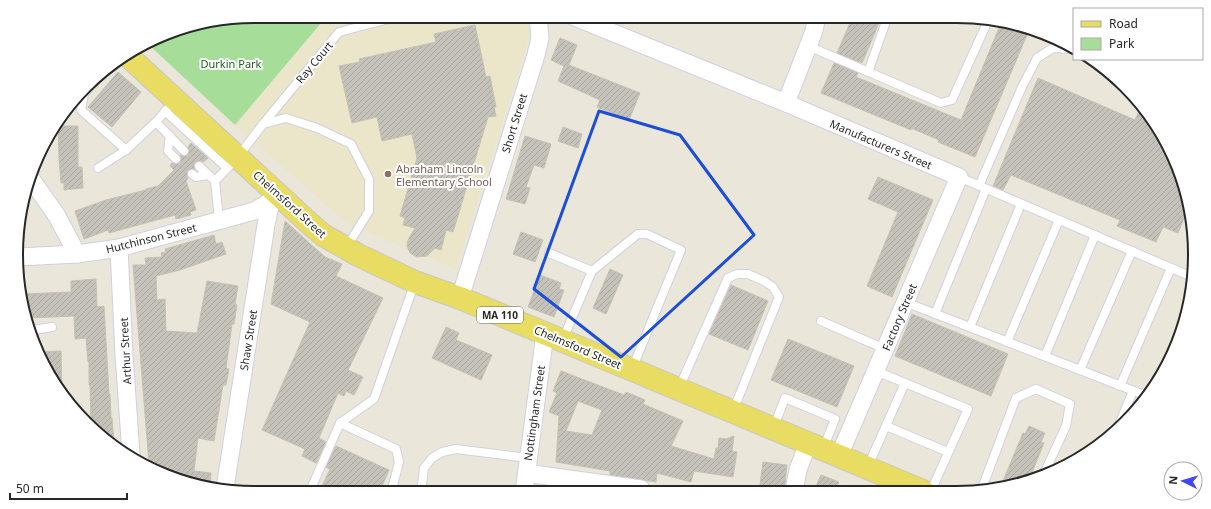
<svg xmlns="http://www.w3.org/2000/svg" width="1211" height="509" font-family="'Noto Sans',sans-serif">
<defs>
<pattern id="building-hatch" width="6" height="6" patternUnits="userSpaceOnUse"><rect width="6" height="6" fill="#c5c2ba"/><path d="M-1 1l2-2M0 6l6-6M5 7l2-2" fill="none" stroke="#a9a7a0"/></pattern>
</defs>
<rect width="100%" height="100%" fill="#eae6da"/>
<!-- education -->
<polygon fill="#ebe5ca" points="327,16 525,16 530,35 456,269 347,223 235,125"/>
<!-- park -->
<polygon fill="#a6de99" points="254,16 327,16 235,125 149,45 178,29"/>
<!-- building -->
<g fill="url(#building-hatch)" stroke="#c5c1b4" fill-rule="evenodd">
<polygon points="853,16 882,16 862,63 837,53"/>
<polygon points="1001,23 1030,28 975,157 938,142 939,140 911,128 911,130 821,93 834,63 858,73 856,77 961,120"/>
<polygon points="475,25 486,77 490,76 496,107 494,107 496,116 488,117 453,232 446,230 441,250 435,248 427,256 417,257 410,253 407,246 408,240 415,228 403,225 405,218 400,216 417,158 412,134 382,141 377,117 352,123 339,66 360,62 359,59 436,42 434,34"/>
<polygon points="560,38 577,45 569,65 640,93 629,120 597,107 600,100 558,81 564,66 551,60"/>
<polygon points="118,72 141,92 112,127 88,107"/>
<polygon points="1038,78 1135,120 1140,109 1170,149 1187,211 1178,233 1163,227 1156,242 1117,226 1120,220 1011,175 1003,190 993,186"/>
<polygon points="58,126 78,126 78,167 82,167 83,188 64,190 64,183 61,183 59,159"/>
<polygon points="563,127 582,134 578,148 558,141"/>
<polygon points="525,136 551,144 544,168 534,165 526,187 530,188 525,204 506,199"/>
<polygon points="191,143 208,158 203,162 200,161 195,162 194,165 195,169 190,169 187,173 188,178 186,181 196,210 190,212 191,215 176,219 175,215 109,233 108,230 84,239 75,211 106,200 146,190 146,189 158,186 174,170 170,166 172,163 177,164 180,163 181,158 180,155 185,156 188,155 189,150 188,147"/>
<polygon points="878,177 933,200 892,297 867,286 898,212 868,199"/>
<polygon points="285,221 325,257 342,264 336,276 383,298 348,370 363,377 354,395 346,391 344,396 338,393 319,438 326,442 316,463 302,456 305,449 262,430 310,322 271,304"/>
<polygon points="521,232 543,240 535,262 513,254"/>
<polygon points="214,235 216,244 222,242 226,254 180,270 156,276 157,300 165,299 166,331 197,333 207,281 238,286 235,304 237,305 234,324 232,324 226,368 229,369 226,385 223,385 214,441 198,438 194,471 211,473 210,486 178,480 149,464 133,265 146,265 145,258 162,257 161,253 166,252 165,249"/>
<polygon points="610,269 623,275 606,314 593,308"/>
<polygon points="540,275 561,283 559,289 564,290 554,317 528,307"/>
<polygon points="96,279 97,307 104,306 109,394 110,394 111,418 112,418 114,444 98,434 91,426 90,385 89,385 89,362 88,362 86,338 75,339 74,316 29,318 21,294 71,292 71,281"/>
<polygon points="731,285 768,301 748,350 709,334"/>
<polygon points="912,314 1008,354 991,396 895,356"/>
<polygon points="446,327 459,333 456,340 492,355 481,380 432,358"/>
<polygon points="788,339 854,366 837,407 771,380"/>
<polygon points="61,351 62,391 48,374 41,352"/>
<path d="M561 371 624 395 626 392 645 400 643 404 683 421 671 446 714 459 716 448H718L719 438 726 439 734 436 732 451 737 452 733 477 694 471 691 482 657 473 656 482 610 475V471L556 462 559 416 549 412 557 393 553 391ZM578 401 602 410 592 435 566 431Z"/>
<polygon points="1029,426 1045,433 1041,442 1044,443 1029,480 1000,488 1023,433 1025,434"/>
<polygon points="336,446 389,470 379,493 319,493 330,469 326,467"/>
<polygon points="763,462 787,465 784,492 759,492"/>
<polygon points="821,475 839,482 835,491 814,491"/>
</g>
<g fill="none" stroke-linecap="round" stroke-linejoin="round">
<defs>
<g id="service">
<polyline points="808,46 941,103 952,100 987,23 985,21"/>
<polyline points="868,72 888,16"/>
<polyline points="101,73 84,94 81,110 126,150"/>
<polyline points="168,108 156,122 184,151"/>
<polyline points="165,111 227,168"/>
<polyline points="263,124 286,118 317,128 351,144 369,179 369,211 346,248"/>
<polyline points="170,136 168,151 176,159"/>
<polyline points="199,166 215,181 219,220"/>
<polyline points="98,168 126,150 156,122"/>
<polyline points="192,174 196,177 208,175"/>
<polyline points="959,177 1190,276"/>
<polyline points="215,181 238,157 263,124 339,32 401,16"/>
<polyline points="979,186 1022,87 1037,58 1053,48 1068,49"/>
<polyline points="549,253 592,271"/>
<polyline points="905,302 1147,396"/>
<polyline points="935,314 986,189"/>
<polyline points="821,321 885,349"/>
<polyline points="970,327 1021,204"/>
<polyline points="33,330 52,327"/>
<polyline points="563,339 592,271 638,234 647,234 681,250 632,369"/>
<polyline points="1007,342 1059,220"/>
<polyline points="1045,356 1095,235"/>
<polyline points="1080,370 1132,251"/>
<polyline points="876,371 968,409 931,491"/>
<polyline points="1120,386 1171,268"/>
<polyline points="679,388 728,278 737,274 748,274 764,281 773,287 779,297 733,411"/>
<polyline points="340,423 396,449 399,462 391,493"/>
<polyline points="886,426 948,452"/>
<polyline points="773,429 785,398 835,419 823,449"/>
<polyline points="1117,429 1133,391"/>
<polyline points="868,466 905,383"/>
<polyline points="981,491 1016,398 1036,389 1070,404 1066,426 1043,476"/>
<polyline points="309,493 340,423 374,399 415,282"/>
<polyline points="421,493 424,468 432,458 442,452 456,449 528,458"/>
</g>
<g id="minor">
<polyline points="572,16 786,103 959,177 839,456"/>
<polyline points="786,103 814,31 817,16"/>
<polyline points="31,179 57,216 77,254"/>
<polyline points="119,248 124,355 131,454"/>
<polyline points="19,257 77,254 119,248 254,211 265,205 275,196"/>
<polyline points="460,298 536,55 540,38 538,16"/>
<polyline points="526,473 641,489"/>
<polyline points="225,488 266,225 269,210 277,194"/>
<polyline points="794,491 798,470 808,443"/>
<polyline points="524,492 545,334"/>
</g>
<polyline id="primary" points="129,57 309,223 323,235 358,255 415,282 460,298 923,491"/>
</defs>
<!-- service casing -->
<use href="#service" stroke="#d0d0e0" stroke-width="10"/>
<!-- minor casing -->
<use href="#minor" stroke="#d0d0e0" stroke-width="19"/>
<!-- primary casing -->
<use href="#primary" stroke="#c7c7c7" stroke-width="24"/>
<!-- service -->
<use href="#service" stroke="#fff" stroke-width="8"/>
<!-- minor -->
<use href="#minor" stroke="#fff" stroke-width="17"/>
<!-- primary -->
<use href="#primary" stroke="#e8dd62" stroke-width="22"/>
</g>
<!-- marked area -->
<path fill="none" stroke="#1d4ed8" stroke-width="3" stroke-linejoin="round" d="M599 111 680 135 754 235 621 357 534 289Z"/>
<!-- markers -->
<circle fill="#8d6e63" stroke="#fff" stroke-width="1.5" cx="388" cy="174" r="4"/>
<g text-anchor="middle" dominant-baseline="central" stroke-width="4" stroke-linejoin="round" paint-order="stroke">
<!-- shield labels -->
<rect fill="#fff" stroke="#686868" stroke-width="1" x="477" y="307" width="46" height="16" rx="3"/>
<g font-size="10" font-weight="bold" fill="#282828">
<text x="500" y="315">MA 110</text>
</g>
<!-- street labels -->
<g font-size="11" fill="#282828" stroke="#fff">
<text transform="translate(314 62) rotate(-50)">Ray Court</text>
<text transform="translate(514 123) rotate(-73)">Short Street</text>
<text transform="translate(881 144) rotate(23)">Manufacturers Street</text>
<text transform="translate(290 204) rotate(42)">Chelmsford Street</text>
<text transform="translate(151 238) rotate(-14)">Hutchinson Street</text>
<text transform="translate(899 317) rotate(-67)">Factory Street</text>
<text transform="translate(248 340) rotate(-81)">Shaw Street</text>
<text transform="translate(578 347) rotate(23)">Chelmsford Street</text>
<text transform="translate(125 351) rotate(-93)">Arthur Street</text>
<text transform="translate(534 413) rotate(-82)">Nottingham Street</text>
</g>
<!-- park labels -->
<g font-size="11" fill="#21601d" stroke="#fff">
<text x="231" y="63">Durkin Park</text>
</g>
<!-- education labels -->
<g font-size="11" fill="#785e54" stroke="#fff" text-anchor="start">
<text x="396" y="168">Abraham Lincoln<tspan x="396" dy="13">Elementary School</tspan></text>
</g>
</g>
<!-- crop -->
<path d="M0 0H1211V509H0ZM254 23H957A231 231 0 0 1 1188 254V255A231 231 0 0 1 957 486H254A231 231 0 0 1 23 255V254A231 231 0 0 1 254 23Z" fill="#fff" fill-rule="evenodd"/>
<path fill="none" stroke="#282828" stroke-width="2" d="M254 23H957A231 231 0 0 1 1188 254V255A231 231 0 0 1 957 486H254A231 231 0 0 1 23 255V254A231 231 0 0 1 254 23Z"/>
<!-- legend -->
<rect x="1073" y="8" width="130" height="52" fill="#ffffff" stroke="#a9a9a9"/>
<rect x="1081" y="21" width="20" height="6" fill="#e8dd62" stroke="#a9a9a9"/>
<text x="1109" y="28" font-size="12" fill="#282828">Road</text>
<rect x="1081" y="38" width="20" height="12" fill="#a6de99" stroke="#a9a9a9"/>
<text x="1109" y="48" font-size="12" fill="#282828">Park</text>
<!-- north arrow -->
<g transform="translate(1183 481) rotate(275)"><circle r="19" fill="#ffffff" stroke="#a9a9a9"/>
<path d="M0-3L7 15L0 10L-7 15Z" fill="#4348ee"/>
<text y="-6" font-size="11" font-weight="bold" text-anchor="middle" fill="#282828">N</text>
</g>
<!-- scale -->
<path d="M10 493v6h117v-6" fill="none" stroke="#282828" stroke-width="2"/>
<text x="16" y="493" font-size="12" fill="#282828" stroke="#ffffff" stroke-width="3" paint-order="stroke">50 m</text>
</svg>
